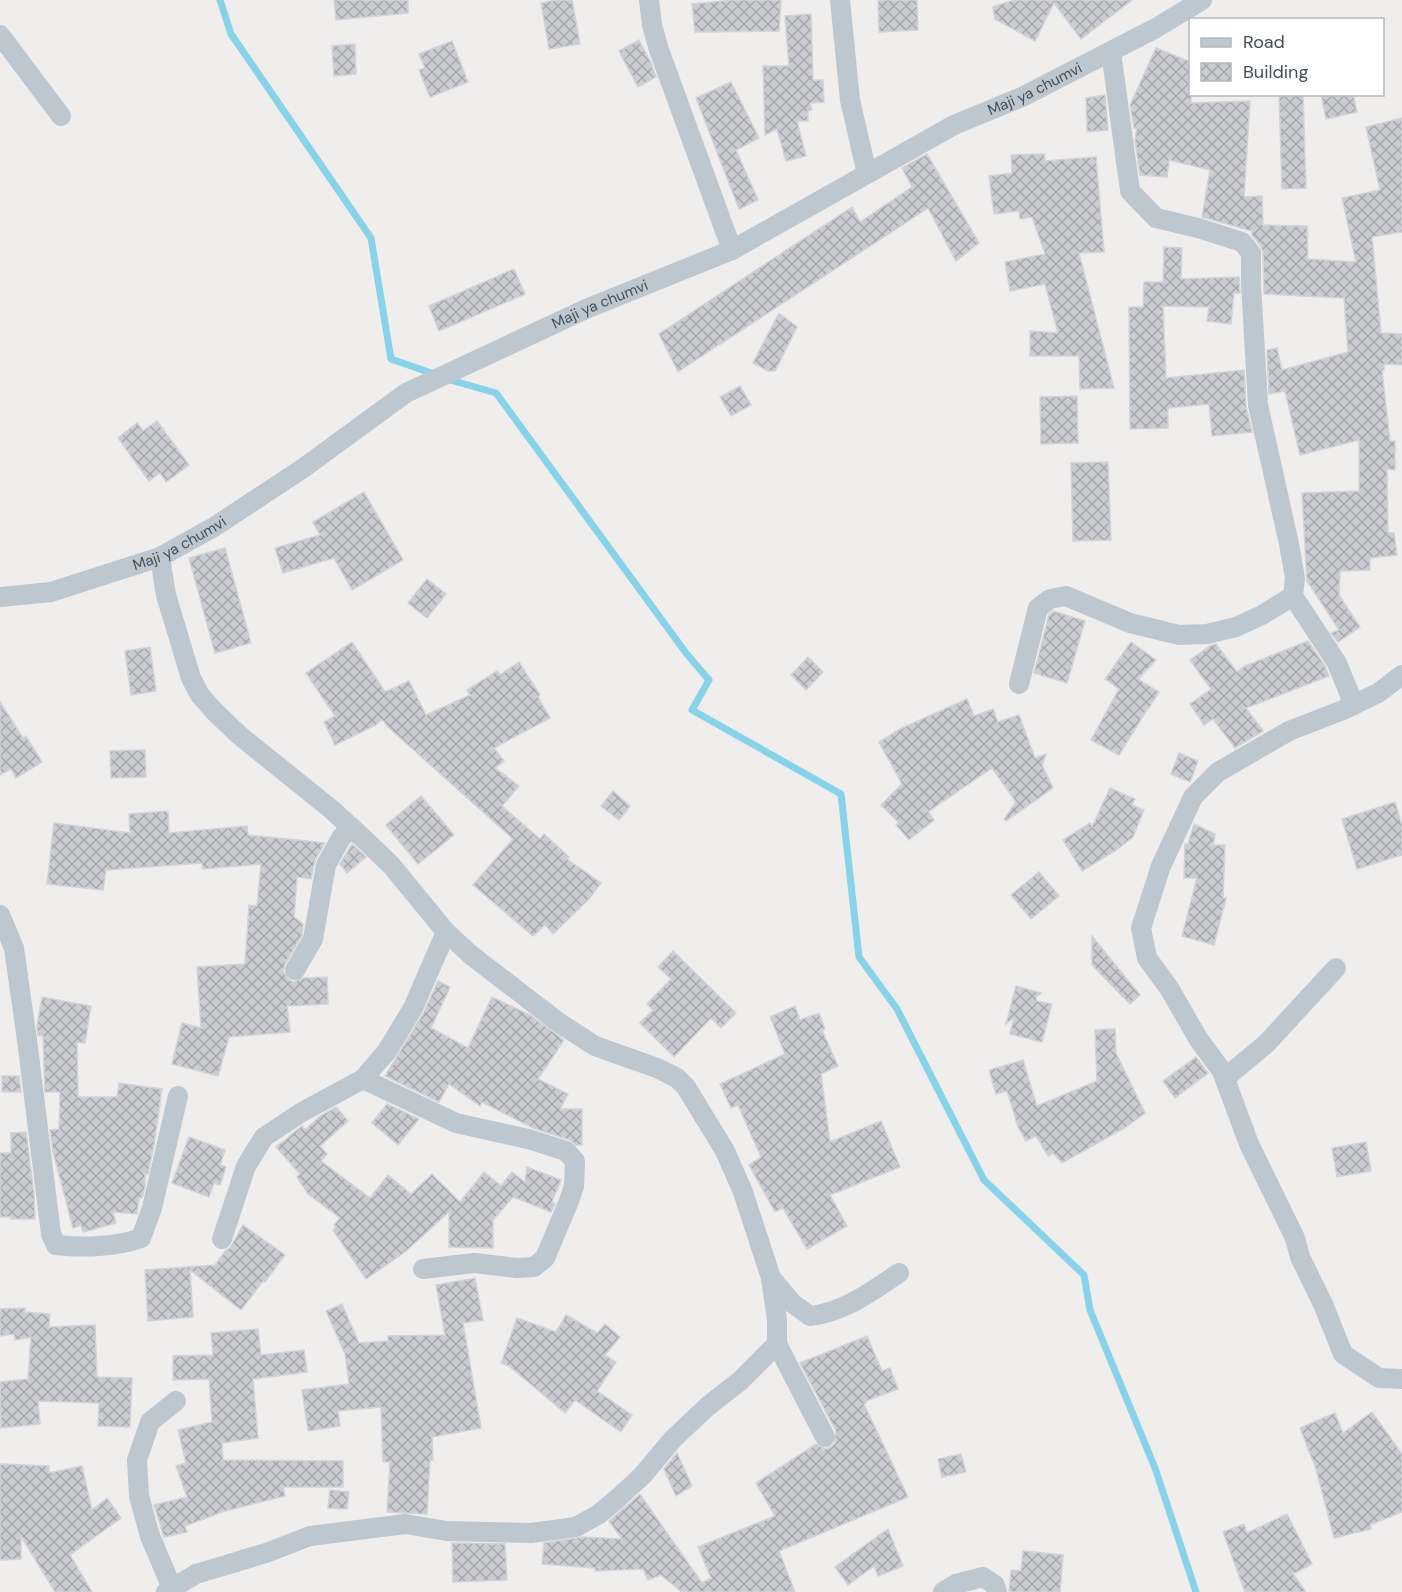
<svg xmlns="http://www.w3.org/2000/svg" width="1402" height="1592" font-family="'DM Sans',sans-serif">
<defs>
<pattern id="building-cross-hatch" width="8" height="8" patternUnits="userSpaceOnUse" patternTransform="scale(1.5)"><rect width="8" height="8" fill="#caccd2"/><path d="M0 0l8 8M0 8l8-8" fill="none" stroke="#a6a8ad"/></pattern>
</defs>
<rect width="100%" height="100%" fill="#f0eded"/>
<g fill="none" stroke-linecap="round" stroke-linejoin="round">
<!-- stream -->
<g stroke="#88d2ea" stroke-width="7">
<polyline points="220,0 231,34 371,238 391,359 434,374"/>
<polyline points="447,379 496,393 686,653 709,680 692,710 841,794 859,957 897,1009 984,1180 1084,1275 1090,1310 1155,1468 1196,1592"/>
</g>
</g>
<!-- building -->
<g fill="url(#building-cross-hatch)" stroke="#d1d3d9" stroke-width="1.5">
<polygon points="334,0 408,0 408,13 336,20"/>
<polygon points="556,0 572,0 580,44 549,49 541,3"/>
<polygon points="733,0 781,0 779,31 695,32 692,4"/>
<polygon points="878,0 917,0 918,30 879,32"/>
<polygon points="1014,0 1132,0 1081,39 1054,3 1035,41 995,19 993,7"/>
<polygon points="811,14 813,80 823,80 824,102 810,103 812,110 808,111 808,121 797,121 806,156 786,161 777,129 765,135 763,66 789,66 785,16"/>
<polygon points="639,40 651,63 656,77 638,87 619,51"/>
<polygon points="452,41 468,82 430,97 419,70 425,68 419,54"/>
<polygon points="355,44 356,74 334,76 332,46"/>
<polygon points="1156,48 1191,62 1191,103 1250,101 1244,197 1262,196 1263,225 1307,226 1308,259 1356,262 1342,198 1380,190 1366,127 1402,118 1402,232 1372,237 1381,333 1402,334 1402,365 1384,364 1384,370 1382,370 1390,441 1395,441 1395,470 1387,469 1388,533 1394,533 1397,555 1370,558 1370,570 1340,571 1339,595 1360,627 1338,642 1331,633 1339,630 1307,581 1302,493 1359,491 1359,440 1300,455 1285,391 1269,394 1267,350 1277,348 1282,370 1348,352 1344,298 1264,294 1263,252 1260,245 1252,235 1252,231 1202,217 1210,170 1169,160 1167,177 1140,175 1135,140 1137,128 1134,128 1130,105"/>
<polygon points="731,82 759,138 736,150 758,200 739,209 696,98"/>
<polygon points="1279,94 1303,94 1306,188 1282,189"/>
<polygon points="1321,94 1353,94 1357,112 1326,119"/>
<polygon points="1105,95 1108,130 1087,132 1086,98"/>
<polygon points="927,154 979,243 956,261 928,208 719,345 718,344 718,345 678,372 659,334 852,207 860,222 912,187 902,168"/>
<polygon points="1044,154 1045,161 1096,157 1104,252 1079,253 1114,388 1080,389 1079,356 1030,356 1030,331 1058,333 1045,284 1010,291 1005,262 1045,254 1032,217 1020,219 1019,211 994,214 989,176 1012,173 1011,155"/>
<polygon points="1164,247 1182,248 1181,279 1239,277 1240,293 1234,293 1231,324 1207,321 1209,307 1163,306 1166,378 1244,370 1246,406 1252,432 1212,436 1209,404 1168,408 1168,428 1130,429 1129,307 1143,307 1144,282 1163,282"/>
<polygon points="514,269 525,294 439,331 429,306"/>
<polygon points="779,313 797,327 775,371 768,371 753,363"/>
<polygon points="740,386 751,405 731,416 720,397"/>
<polygon points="1077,396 1078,443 1041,444 1040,397"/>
<polygon points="157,421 189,465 166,482 160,473 149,481 118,438 137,423 143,431"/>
<polygon points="1108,462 1111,540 1073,541 1071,463"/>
<polygon points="364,492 403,560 352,590 334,558 283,573 275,548 320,535 313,522"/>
<polygon points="225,548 251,643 215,653 189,558"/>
<polygon points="427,579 446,594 427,618 408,603"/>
<polygon points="1053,611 1085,621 1067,683 1034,673 1049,615"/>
<polygon points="1308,641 1325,666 1329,676 1246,708 1263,731 1235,748 1213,719 1204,725 1190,704 1211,689 1190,660 1210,646 1216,644 1237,672 1245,666"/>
<polygon points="352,642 385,692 409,681 426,715 470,695 467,690 497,671 500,675 519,662 540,695 538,697 550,718 494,748 504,761 495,768 519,786 502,806 540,839 544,834 569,857 567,859 601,883 589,899 553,934 545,925 533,936 473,885 513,839 387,726 384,721 381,720 376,725 335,745 324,722 335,716 306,673"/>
<polygon points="1131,642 1156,660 1138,679 1159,692 1149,708 1148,708 1119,755 1091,740 1119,689 1105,679"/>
<polygon points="150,647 156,691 131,695 125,651"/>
<polygon points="808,657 823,672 806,690 791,675"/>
<polygon points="967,699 974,716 993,709 998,722 1019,715 1035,758 1046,754 1042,765 1053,788 1006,821 1004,819 1016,802 992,768 928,812 934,820 909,840 896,825 899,823 881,805 902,784 879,742 900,729"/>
<polygon points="0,702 23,738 26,736 42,762 16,778 11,769 0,775"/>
<polygon points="145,750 146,777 111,778 110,751"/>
<polygon points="1179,753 1198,761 1190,782 1171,774"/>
<polygon points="1110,788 1135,799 1132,805 1144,810 1133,837 1115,851 1082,871 1063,840 1090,823 1092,827"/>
<polygon points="613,791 630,806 619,820 601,806"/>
<polygon points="421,796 454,835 418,864 386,825"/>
<polygon points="1395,802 1402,825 1402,855 1357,869 1342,819"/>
<polygon points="168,811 169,833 247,826 248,835 325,843 315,860 311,879 297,877 294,917 303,924 302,935 285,964 283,971 289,980 294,982 303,978 327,977 328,1004 287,1006 290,1032 229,1037 218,1076 172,1064 182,1023 201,1028 197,967 245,964 249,905 257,906 261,864 203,869 202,863 106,870 103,890 47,884 54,823 130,833 129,814"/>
<polygon points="1194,824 1215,834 1213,845 1225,845 1223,898 1226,898 1214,945 1182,936 1197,878 1184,878 1185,844 1188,844"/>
<polygon points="352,844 366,857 347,873 340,864"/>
<polygon points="1039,872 1059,896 1031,919 1011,895"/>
<polygon points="1092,936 1140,995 1130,1004 1092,965"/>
<polygon points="673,951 736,1013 721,1028 711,1018 674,1057 640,1023 653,1010 647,1004 671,979 658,967"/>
<polygon points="438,981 450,987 431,1028 468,1048 492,997 530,1015 564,1040 538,1079 568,1094 560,1109 582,1109 582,1145 576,1145 570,1140 533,1128 482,1102 480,1106 449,1084 439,1102 385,1076 423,1014"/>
<polygon points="1016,986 1041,993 1036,997 1037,1001 1052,1004 1042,1042 1010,1034 1014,1017 1006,1024"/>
<polygon points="42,997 91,1006 85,1043 77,1042 78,1097 117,1097 119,1083 162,1089 154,1145 148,1174 145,1173 145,1187 142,1198 139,1198 137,1214 113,1212 116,1223 83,1232 81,1225 73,1228 53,1152 50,1130 59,1129 60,1092 45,1092 43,1036 38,1035 37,1026"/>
<polygon points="795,1006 800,1020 819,1013 825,1029 822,1030 838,1066 821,1074 830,1142 881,1121 900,1167 830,1195 847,1226 807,1249 783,1208 775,1212 749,1165 761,1157 738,1105 731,1108 720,1084 785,1054 770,1017"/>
<polygon points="1115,1029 1116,1053 1145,1113 1126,1127 1062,1163 1053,1153 1048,1156 1036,1136 1026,1141 1018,1127 1007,1091 996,1094 989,1070 1023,1060 1037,1106 1097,1081 1095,1030"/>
<polygon points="1196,1057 1208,1073 1175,1098 1163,1081"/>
<polygon points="2,1076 19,1076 21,1092 2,1092"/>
<polygon points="387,1104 419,1119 398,1145 372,1123"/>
<polygon points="336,1107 348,1121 320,1146 327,1154 321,1161 370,1198 388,1175 411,1194 432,1174 460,1202 484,1172 501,1186 512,1172 525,1182 527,1167 561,1180 552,1202 555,1204 551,1212 513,1197 493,1220 493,1248 449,1247 449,1212 405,1252 366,1279 333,1230 336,1227 334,1225 340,1218 308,1194 297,1177 300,1174 276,1147 302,1126 305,1130 320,1116"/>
<polygon points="26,1132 34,1194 35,1219 11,1219 11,1217 0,1217 0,1153 11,1153 11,1133"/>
<polygon points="189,1137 225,1150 220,1165 226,1167 220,1185 214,1183 209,1197 172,1183"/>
<polygon points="1366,1142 1371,1171 1337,1177 1332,1148"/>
<polygon points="243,1225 285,1255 265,1282 263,1281 241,1310 190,1270 193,1317 148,1321 145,1270 215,1265 226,1250 230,1248"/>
<polygon points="475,1278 483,1320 463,1323 481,1428 432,1437 433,1460 430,1460 427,1514 387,1512 390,1462 383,1462 381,1407 338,1411 340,1426 308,1431 302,1390 349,1384 345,1354 326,1311 342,1304 359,1343 388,1341 388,1336 445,1335 436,1285"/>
<polygon points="25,1308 25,1312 50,1314 49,1327 95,1325 97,1377 132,1378 130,1427 98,1426 99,1403 38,1401 40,1424 1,1428 0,1382 28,1379 31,1337 15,1340 14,1334 0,1336 0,1309"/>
<polygon points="566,1315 597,1333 605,1324 620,1337 605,1355 616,1362 597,1391 632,1415 621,1432 575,1400 565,1413 509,1366 501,1363 517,1318 556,1332"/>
<polygon points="258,1329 261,1355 304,1350 307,1372 253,1379 258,1438 222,1443 223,1460 343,1461 343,1487 283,1487 285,1496 225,1511 185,1526 187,1532 164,1537 154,1505 187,1497 176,1466 186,1463 178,1430 212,1422 209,1379 173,1380 173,1356 213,1355 211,1333"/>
<polygon points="867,1336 882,1371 890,1368 898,1389 866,1401 866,1403 864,1404 908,1497 779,1551 795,1592 682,1592 661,1575 648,1580 643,1569 595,1571 595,1568 542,1564 544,1543 583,1537 622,1539 609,1521 640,1494 702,1583 711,1578 698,1547 775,1516 756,1483 816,1444 825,1449 831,1447 835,1443 836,1431 800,1363"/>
<polygon points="1372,1412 1402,1454 1402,1512 1370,1525 1371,1529 1334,1538 1316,1469 1300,1428 1335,1413 1343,1433"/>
<polygon points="677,1453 692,1486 676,1496 664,1469"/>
<polygon points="961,1454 966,1472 942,1477 938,1459"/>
<polygon points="0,1464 49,1466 49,1473 82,1466 92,1510 107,1498 121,1518 70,1555 92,1592 55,1592 21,1536 21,1559 0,1560"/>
<polygon points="330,1490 349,1492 347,1509 328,1508"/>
<polygon points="1287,1514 1312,1564 1293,1574 1306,1592 1245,1592 1223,1532 1244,1524 1247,1533"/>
<polygon points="888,1529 903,1566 878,1576 874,1566 848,1585 835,1567"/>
<polygon points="452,1543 505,1544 507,1580 453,1582"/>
<polygon points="1023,1551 1063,1555 1060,1592 1009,1592 1011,1570 1021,1571"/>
</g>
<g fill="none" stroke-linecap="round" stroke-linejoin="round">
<!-- minor -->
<g stroke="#bdc7cf" stroke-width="20">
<polyline points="649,0 652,25 659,50 732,250"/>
<polyline points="840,0 850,100 867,174"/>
<polyline points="0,35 61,116"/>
<polyline points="160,557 166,595 191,678 200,695 214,711 239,735 331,809 366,841 391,865 446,932 471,955 558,1022 578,1035 595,1046 657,1068 677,1078 686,1087 725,1151 743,1192 771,1278 777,1320 777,1344 740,1381 708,1406 673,1439 642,1476 617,1499 599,1514 576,1527 531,1533 447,1531 405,1524 310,1536 266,1553 196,1574 166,1592"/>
<polyline points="1293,596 1337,663 1354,705"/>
<path id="s1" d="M0 597 51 592 160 557 214 527 302 469 406 393 586 309 732 250 954 125 1022 97 1156 28 1202 0"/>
<polyline points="1402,675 1378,693 1343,710 1289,731 1218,772 1193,797 1161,866 1141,928 1147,958 1169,988 1199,1040 1222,1071 1249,1144 1295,1238 1300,1257 1323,1304 1343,1354 1379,1378 1402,1379"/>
<polyline points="1019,684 1038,608 1050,599 1066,596 1130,623 1179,635 1207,634 1236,627 1262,615 1293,596 1295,578 1289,544 1258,405 1251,284 1251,253 1242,242 1198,228 1156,218 1130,191 1111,52"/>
<path d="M0 915 14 948 27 1040 51 1234 56 1245C80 1248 118 1247 141 1238L152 1208 178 1096"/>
<polyline points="295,970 313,939 326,865 341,838 351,827"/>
<polyline points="1225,1078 1266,1044 1336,968"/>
<polyline points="363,1079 456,1123 528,1139 566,1151 575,1161 574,1186 569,1201 545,1258 534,1267 517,1268 474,1263 423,1269"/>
<polyline points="222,1239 246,1166 264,1137 302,1112 363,1079 387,1051 413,1008 446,932"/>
<path d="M771 1278 792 1303 810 1316C843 1313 872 1291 899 1273"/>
<polyline points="777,1344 825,1437"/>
<polyline points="172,1588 150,1536 139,1496 137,1460 150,1422 176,1401"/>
<polyline points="943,1592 956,1584 983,1577 995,1585 997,1592"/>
</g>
</g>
<g text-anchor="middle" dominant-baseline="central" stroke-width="5" stroke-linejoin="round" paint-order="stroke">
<!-- street labels -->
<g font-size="15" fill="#454f5a" stroke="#fff">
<text stroke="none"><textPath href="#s1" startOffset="1161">Maji ya chumvi</textPath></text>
<text stroke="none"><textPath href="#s1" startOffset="675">Maji ya chumvi</textPath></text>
<text stroke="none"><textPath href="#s1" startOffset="189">Maji ya chumvi</textPath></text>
</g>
</g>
<!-- legend -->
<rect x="1189" y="18" width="195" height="78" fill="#ffffff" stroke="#b5b9bd" stroke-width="1.5"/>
<rect x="1201" y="38" width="30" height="9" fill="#bdc7cf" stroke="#b5b9bd" stroke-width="1.5"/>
<text x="1243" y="48" font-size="18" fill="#454f5a">Road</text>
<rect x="1201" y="63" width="30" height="18" fill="url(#building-cross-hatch)" stroke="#b5b9bd" stroke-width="1.5"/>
<text x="1243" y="78" font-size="18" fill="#454f5a">Building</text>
</svg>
